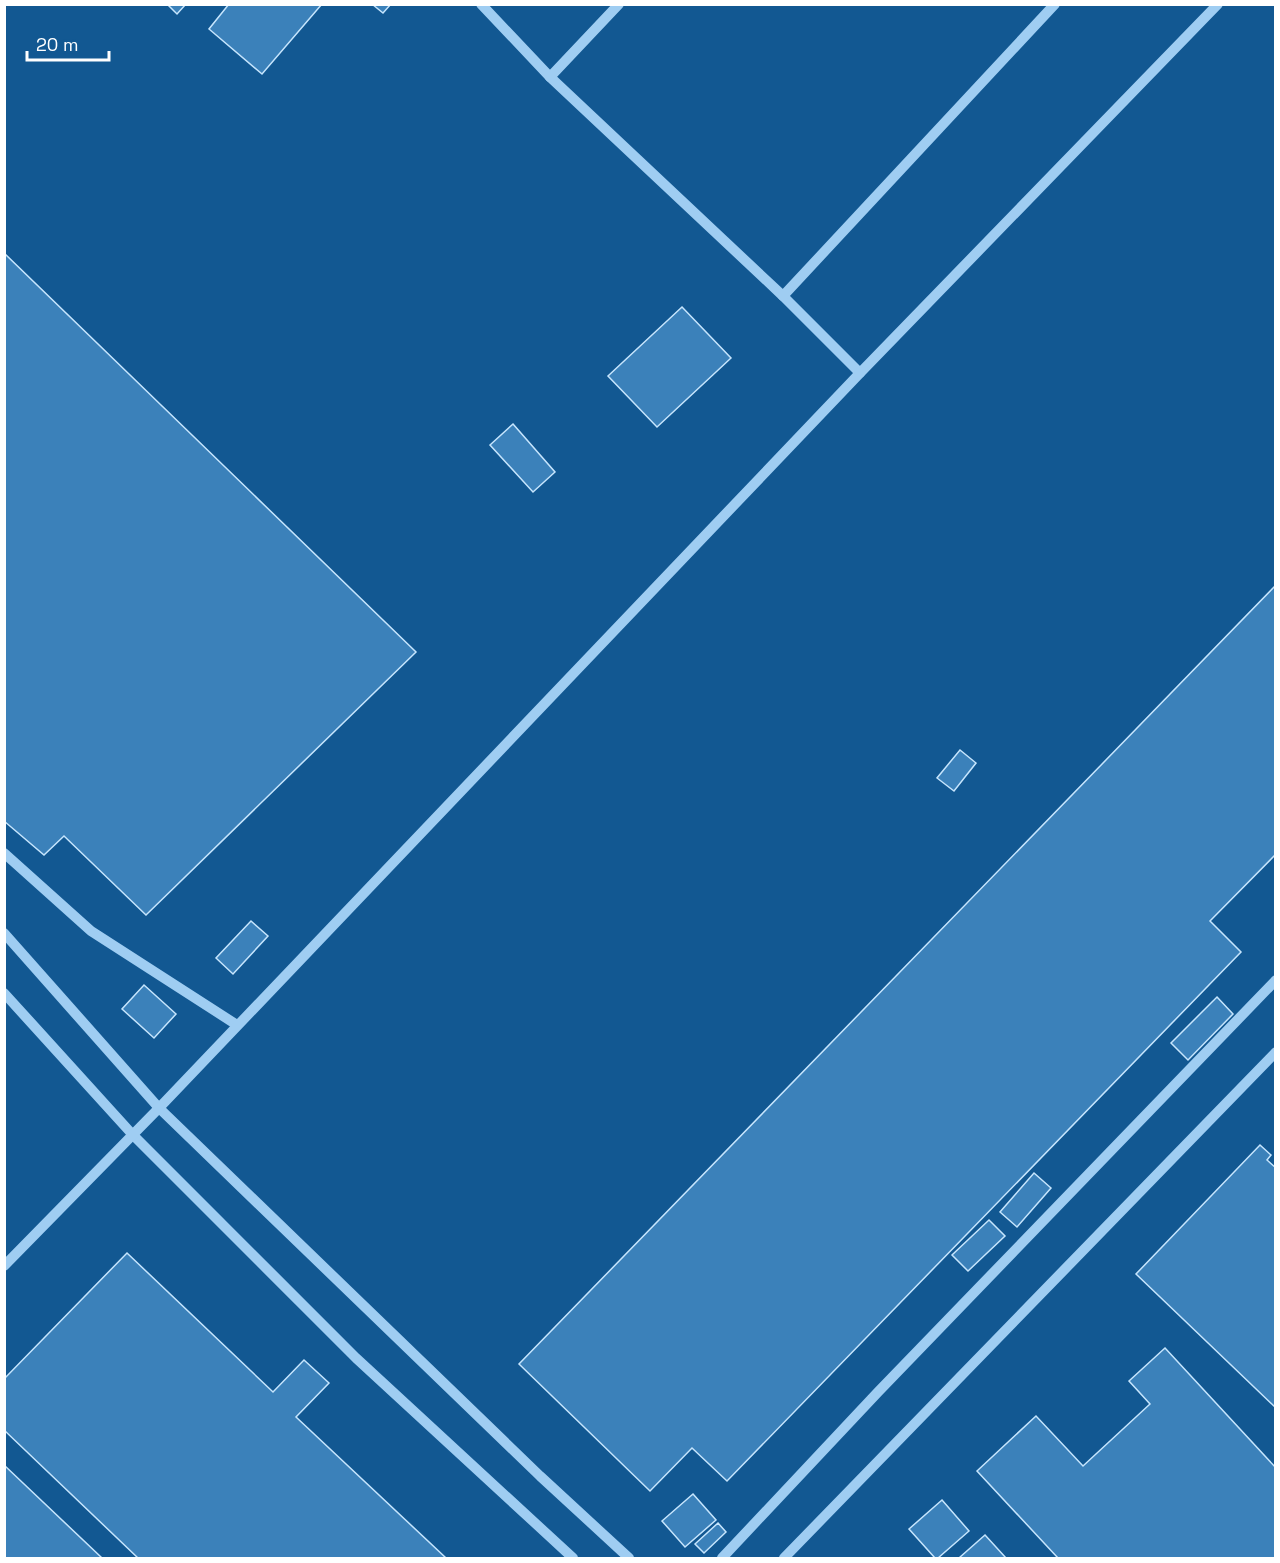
<svg xmlns="http://www.w3.org/2000/svg" width="1280" height="1563" font-family="'Space Grotesk',sans-serif">
<rect width="100%" height="100%" fill="#125892"/>
<!-- building -->
<g fill="#3b81ba" stroke="#c6e5fd" stroke-width="1.5">
<polygon points="167,4 186,4 177,14"/>
<polygon points="229,4 322,4 262,74 209,29"/>
<polygon points="372,4 391,4 383,13"/>
<polygon points="4,253 416,652 146,915 64,836 44,855 4,821"/>
<polygon points="682,307 731,358 657,427 608,376"/>
<polygon points="513,424 555,472 533,492 490,445"/>
<polygon points="1276,585 1276,854 1210,921 1241,952 727,1481 692,1448 650,1491 519,1364"/>
<polygon points="960,750 976,763 954,791 937,778"/>
<polygon points="251,921 268,936 233,974 216,958"/>
<polygon points="144,985 176,1014 154,1038 122,1009"/>
<polygon points="1217,997 1233,1014 1188,1060 1171,1043"/>
<polygon points="1260,1145 1271,1155 1267,1160 1276,1168 1276,1408 1136,1274"/>
<polygon points="1034,1173 1051,1188 1017,1227 1000,1212"/>
<polygon points="989,1220 1005,1236 968,1271 952,1255"/>
<polygon points="127,1253 273,1392 304,1360 329,1383 296,1417 446,1558 138,1558 4,1430 4,1379"/>
<polygon points="1165,1348 1276,1468 1276,1558 1058,1558 977,1471 1036,1416 1083,1466 1150,1404 1129,1381"/>
<polygon points="4,1465 102,1558 4,1558"/>
<polygon points="693,1494 716,1520 685,1547 662,1521"/>
<polygon points="942,1500 969,1531 938,1558 935,1558 909,1529"/>
<polygon points="718,1523 726,1532 704,1553 695,1544"/>
<polygon points="985,1535 1006,1558 959,1558"/>
</g>
<g fill="none" stroke-linecap="round" stroke-linejoin="round">
<!-- minor -->
<g stroke="#9fcdf2" stroke-width="10">
<polyline points="481,4 550,77 783,296 860,373"/>
<polyline points="550,77 619,4"/>
<polyline points="783,296 1055,4"/>
<polyline points="4,853 91,931 237,1025"/>
<polyline points="4,933 159,1108 540,1476 629,1558"/>
<polyline points="4,993 132,1134 356,1358 573,1558"/>
<polyline points="4,1266 159,1108 860,373 1218,4"/>
<polyline points="722,1558 878,1392 1276,980"/>
<polyline points="784,1558 1276,1052"/>
</g>
</g>
<!-- border -->
<rect width="1280" height="1563" fill="none" stroke="#ffffff" stroke-width="12"/>
<!-- scale -->
<path d="M27 51v9h82v-9" fill="none" stroke="#ffffff" stroke-width="3"/>
<text x="36" y="51" font-size="18" fill="#ffffff" stroke="#125892" stroke-width="4.5" paint-order="stroke">20 m</text>
</svg>
